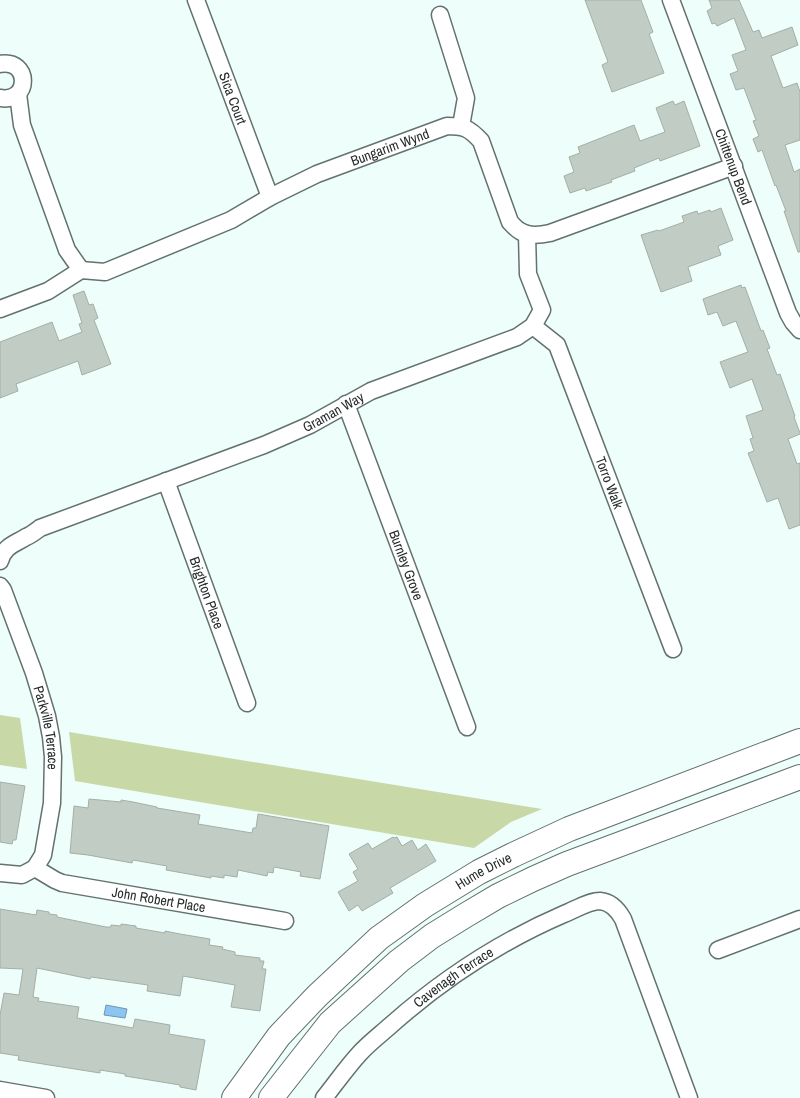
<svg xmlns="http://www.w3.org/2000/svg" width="800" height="1098" font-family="'Archivo Narrow',sans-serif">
<rect width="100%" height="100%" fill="#edfefb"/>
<!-- green -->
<g fill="#c8d9a7">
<polygon points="0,715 20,718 27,769 0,765"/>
<polygon points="69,732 542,809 511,822 474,848 75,781"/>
</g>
<!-- water -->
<polygon fill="#8cc5f0" stroke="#6d97b5" points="106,1005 127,1009 125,1018 104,1015"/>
<!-- building -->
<g fill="#c1cdc4" stroke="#a3afa6">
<polygon points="585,0 641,0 653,32 649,34 664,73 612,92 602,65 608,62"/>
<polygon points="709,0 739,0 753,32 759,30 762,38 792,27 798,45 771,56 783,88 797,83 800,92 800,140 785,145 794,172 800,169 800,252 798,252 784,211 786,211 776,185 775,186 762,150 758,152 753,139 759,136 753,121 756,120 744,88 736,90 730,74 738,71 732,55 746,50 734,18 717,26 715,23 712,24 707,11 712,8"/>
<polygon points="673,101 675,105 684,101 700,146 660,161 659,158 634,168 635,171 611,180 612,182 586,191 585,188 570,193 564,176 574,172 569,157 580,153 578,147 634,125 640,141 665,132 656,108"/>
<polygon points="721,208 733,240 718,246 721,255 688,267 692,281 661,292 641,235 658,230 659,231 684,222 682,216 697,211 698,214 710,210 711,212"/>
<polygon points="741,285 742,288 745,287 761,331 763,330 770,348 767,349 777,375 780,374 795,416 794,417 800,433 800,434 788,439 797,464 800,463 800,525 789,529 778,498 767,502 748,453 754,451 750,439 753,438 746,416 763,410 752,379 730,388 720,362 748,352 736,321 723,326 717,312 708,315 703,299"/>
<polygon points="84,291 89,305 93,304 98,318 94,320 111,364 82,375 78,361 16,384 18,391 0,398 0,342 52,322 59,341 82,332 79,324 82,323 73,295"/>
<polygon points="0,782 25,786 16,840 13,840 12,844 0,842"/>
<polygon points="89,799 121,802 121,800 133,802 157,807 157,808 200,815 198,824 252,833 253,828 256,828 258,814 329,826 320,879 300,876 301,872 274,867 273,873 268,872 267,876 238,870 237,877 224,875 224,878 211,876 211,878 166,870 167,866 133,860 132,863 88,855 70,853 74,806 88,808"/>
<polygon points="393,837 394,838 397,837 402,846 412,840 418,850 426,844 436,861 390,888 393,893 362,911 358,905 349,911 338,892 358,881 353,872 358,869 349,854 368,843 372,849"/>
<polygon points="0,909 36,915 37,910 49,912 49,914 57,915 57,917 106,927 111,927 111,925 121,926 121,924 136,926 136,928 165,933 165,931 180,934 210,939 209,945 223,947 222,949 235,952 235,955 260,958 260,961 264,961 262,969 266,969 260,1011 231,1007 235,985 183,976 180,996 147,991 148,985 91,977 90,979 37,968 33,997 39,998 38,1001 79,1007 77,1018 133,1028 135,1019 170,1025 169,1034 205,1040 196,1090 180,1087 180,1085 125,1076 125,1074 100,1070 100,1073 18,1060 19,1056 0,1053 0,1015 4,993 19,995 23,969 0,968"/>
</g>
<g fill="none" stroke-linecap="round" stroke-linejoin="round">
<defs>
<g id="street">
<path id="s1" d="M196 0 270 197"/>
<path id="s2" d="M671 0 788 313 793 322 800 330"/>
<polyline points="440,15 466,98 461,126"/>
<path d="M0 64C30 58 31 103 0 98"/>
<polyline points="18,94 22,125 67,250 81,270"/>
<path id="s3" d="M0 309 48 291 81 270 105 272 231 220 270 197 317 174 447 126C464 126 469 128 481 141L510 222C513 225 516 229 520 231 529 237 541 235 550 233L734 166"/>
<path id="s4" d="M533 326 557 345 673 649"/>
<path id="s5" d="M346 404 467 727"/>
<path id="s6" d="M166 481 247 703"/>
<path id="s7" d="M0 561C4 546 15 544 26 537 31 535 36 531 40 528L264 445 310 425 371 391 517 337 533 326 542 310 528 274 527 234"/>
<path id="s8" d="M0 586 3 590 34 673 47 716 51 737 53 757 52 803 43 855 35 868"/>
<path id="s9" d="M35 868 55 880 62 883 285 921"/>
<polyline points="0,873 22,875 35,868"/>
<polyline points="718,950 800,919"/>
<polyline points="0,1090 46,1098"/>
<path id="s10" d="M324 1098C336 1083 347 1067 360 1053 369 1043 381 1034 391 1025 444 978 499 942 564 914 575 910 588 901 600 901 611 902 618 910 623 919L689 1098"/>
</g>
<g id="secondary">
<path id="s11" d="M234 1098 279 1036 317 996 379 938 425 905 479 872 513 855 569 829 800 741"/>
<polyline points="271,1098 330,1023 399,961 432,936 466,915 498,896 533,879 567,864 800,777"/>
</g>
</defs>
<!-- street casing -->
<use href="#street" stroke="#63726f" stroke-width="19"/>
<!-- secondary casing -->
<use href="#secondary" stroke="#63726f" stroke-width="26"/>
<!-- street -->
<use href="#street" stroke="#fff" stroke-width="16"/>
<!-- secondary -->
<use href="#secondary" stroke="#fff" stroke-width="24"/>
</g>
<g text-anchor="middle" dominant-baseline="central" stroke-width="4" stroke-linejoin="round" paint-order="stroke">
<!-- street labels -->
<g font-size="14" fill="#252c2a" stroke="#fff">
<text stroke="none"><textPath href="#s1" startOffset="105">Sica Court</textPath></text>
<text stroke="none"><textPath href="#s3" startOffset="426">Bungarim Wynd</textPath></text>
<text stroke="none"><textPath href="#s2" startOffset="178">Chittenup Bend</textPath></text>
<text stroke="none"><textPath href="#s7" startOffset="369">Graman Way</textPath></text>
<text stroke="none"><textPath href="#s4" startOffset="178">Torro Walk</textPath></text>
<text stroke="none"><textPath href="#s5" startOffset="172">Burnley Grove</textPath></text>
<text stroke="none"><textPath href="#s6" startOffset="119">Brighton Place</textPath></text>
<text stroke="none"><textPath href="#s8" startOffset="150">Parkville Terrace</textPath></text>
<text stroke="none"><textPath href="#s11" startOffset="341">Hume Drive</textPath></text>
<text stroke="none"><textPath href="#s9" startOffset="129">John Robert Place</textPath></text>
<text stroke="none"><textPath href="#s10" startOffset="178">Cavenagh Terrace</textPath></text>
</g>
</g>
</svg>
